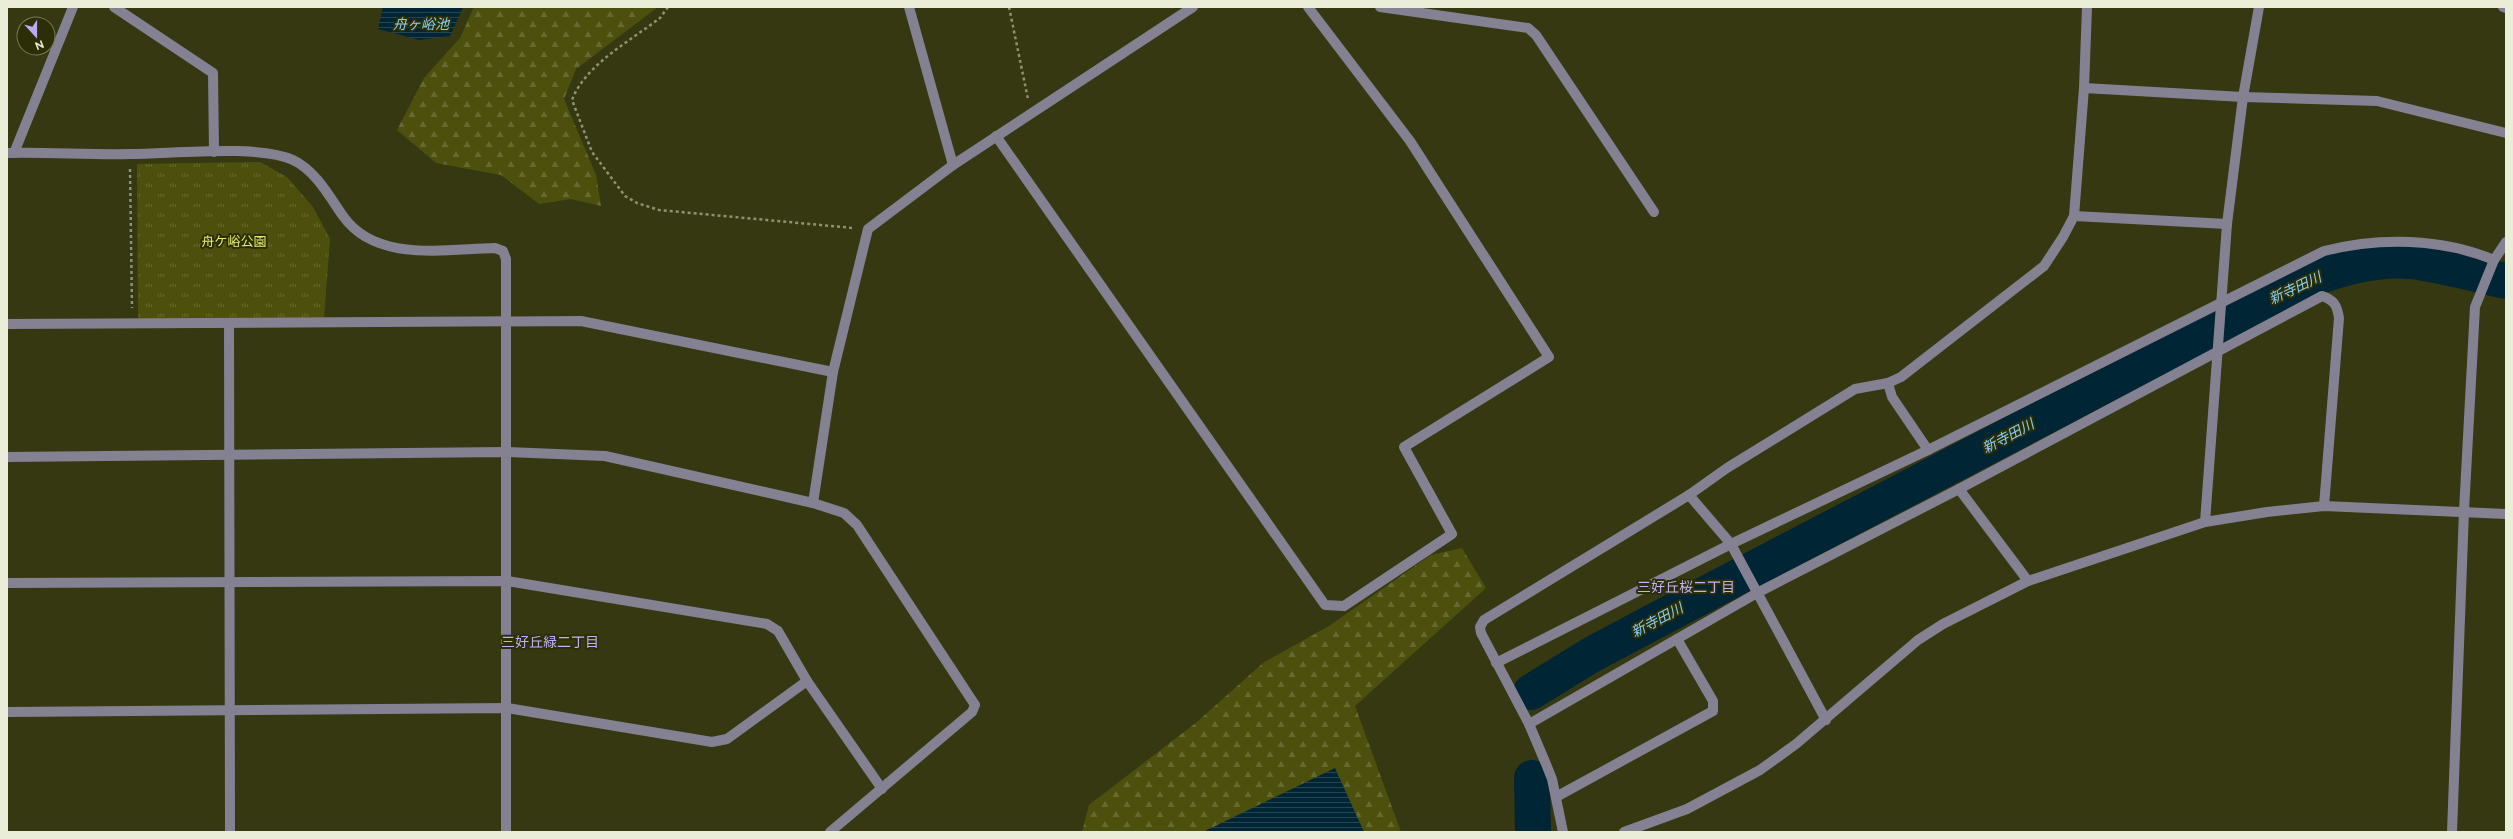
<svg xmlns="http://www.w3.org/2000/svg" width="2513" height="839" font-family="Raleway,'Noto Sans JP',sans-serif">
<defs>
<pattern id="forest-firs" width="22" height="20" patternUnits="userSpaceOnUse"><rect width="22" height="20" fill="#4d500d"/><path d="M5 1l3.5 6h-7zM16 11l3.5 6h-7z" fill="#676a30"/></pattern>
<pattern id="park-tufts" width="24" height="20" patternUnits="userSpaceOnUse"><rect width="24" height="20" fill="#4d500d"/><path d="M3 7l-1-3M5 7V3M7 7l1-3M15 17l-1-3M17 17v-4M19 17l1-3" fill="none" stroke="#676a30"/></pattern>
<pattern id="water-rules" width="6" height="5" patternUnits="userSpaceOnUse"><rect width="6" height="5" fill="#002535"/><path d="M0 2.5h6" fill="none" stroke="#254552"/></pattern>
</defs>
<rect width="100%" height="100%" fill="#363811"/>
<!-- forest -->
<g fill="url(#forest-firs)">
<polygon points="474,7 658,7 576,69 564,99 596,175 601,206 571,199 539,204 501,175 436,163 397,130 424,78 460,38"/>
<polygon points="1462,548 1486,588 1355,706 1401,832 1082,832 1089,805 1197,722 1263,663 1329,626 1431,555"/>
</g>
<!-- park -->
<polygon fill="url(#park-tufts)" points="260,162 287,177 313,207 330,239 324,319 138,320 137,164"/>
<!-- water -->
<g fill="url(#water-rules)">
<polygon points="383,7 463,7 450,36 419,40 378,29"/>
<polygon points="1335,768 1364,832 1203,832"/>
</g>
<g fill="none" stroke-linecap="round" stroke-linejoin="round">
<!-- river -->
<g stroke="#002535" stroke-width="36">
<path d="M1531 692 1591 655 1717 588 2297 285C2332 270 2372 258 2410 261 2442 265 2475 274 2506 281"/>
<polyline points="1532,778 1533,832"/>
</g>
<!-- path -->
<g stroke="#8f9173" stroke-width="2.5" stroke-dasharray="3 3" stroke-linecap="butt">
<path d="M668 7 660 18C630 41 585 65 572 100L592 152 625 196 637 203 659 210 853 228"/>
<polyline points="1009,7 1028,99"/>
<polyline points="130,169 132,308"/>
</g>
<!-- minor -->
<g stroke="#848193" stroke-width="10">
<polyline points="114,7 213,73 214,152"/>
<polyline points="909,7 953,165"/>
<polyline points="1380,7 1528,28 1536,35 1654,212"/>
<polyline points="2503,7 2506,8"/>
<polyline points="2084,88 2243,97 2377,101 2506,133"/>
<polyline points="996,136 1325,605 1344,606 1452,534 1404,447 1549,357 1410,141 1308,7"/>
<path d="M7 153C48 152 90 155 131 154 171 154 259 144 293 160 316 171 329 196 343 216 376 263 445 249 495 248L503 251 506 259V832"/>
<polyline points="14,153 73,7"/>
<polyline points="2074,216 2227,224"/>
<polyline points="7,324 581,321 833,372"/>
<polyline points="229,324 230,832"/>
<polyline points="1928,450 1892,397 1888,383 1901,377 2044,266 2063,237 2074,216 2084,88 2087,7"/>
<polyline points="7,457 506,452 605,456 813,503 844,513 857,525 975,705 972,712 830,832"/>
<polyline points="1959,489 2028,581"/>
<polyline points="1689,495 1731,544 1826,720"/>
<polyline points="813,503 833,372 868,229 953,165 1193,7"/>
<polyline points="2205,522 2227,224 2243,97 2259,7"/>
<polyline points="7,583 507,581 767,624 778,631 807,681 882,789"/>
<path d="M1496 663 1731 544 1928 450 2324 251C2380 237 2441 238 2494 260"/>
<polyline points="7,712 507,708 712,742 727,739 807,681"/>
<path d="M1529 724 1757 593 1959 489 2322 296C2334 300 2337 305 2339 318L2324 506"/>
<polyline points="1556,797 1713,711 1713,701 1677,639"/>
<polyline points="1563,832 1552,779 1546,764 1529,724 1481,633 1480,627 1484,620 1689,495 1727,468 1855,389 1888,383"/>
<polyline points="1624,832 1687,809 1760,770 1796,744 1918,640 1943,624 2028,581 2205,522 2267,512 2324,506 2506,514"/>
<polyline points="2452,832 2464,511 2475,307 2494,260 2506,242"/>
</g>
</g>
<g text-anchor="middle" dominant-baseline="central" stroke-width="4" stroke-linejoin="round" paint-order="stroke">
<!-- park labels -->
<g font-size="13" fill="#e5ee69" stroke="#2c2e05">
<text x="234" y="241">舟ケ峪公園</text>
</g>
<!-- water labels -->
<g font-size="14" font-style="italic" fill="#85d1f9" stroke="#2c2e05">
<text x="421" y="24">舟ヶ峪池</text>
<text transform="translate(2295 288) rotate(-25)">新寺田川</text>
<text transform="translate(2008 436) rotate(-28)">新寺田川</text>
<text transform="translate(1657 620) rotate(-28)">新寺田川</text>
</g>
<!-- neighbourhood labels -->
<g font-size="14" fill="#bfb2f9" stroke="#2c2e05">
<text x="1686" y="587">三好丘桜二丁目</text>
<text x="550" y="642">三好丘緑二丁目</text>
</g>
</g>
<!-- border -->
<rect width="2513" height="839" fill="none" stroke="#eaedd7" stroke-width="16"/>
<!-- north arrow -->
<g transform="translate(36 36) rotate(159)"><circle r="19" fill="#2c2e05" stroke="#787a59"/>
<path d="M0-3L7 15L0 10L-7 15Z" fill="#b9aaf7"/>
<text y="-6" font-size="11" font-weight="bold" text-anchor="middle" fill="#eaedd7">N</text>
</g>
</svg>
